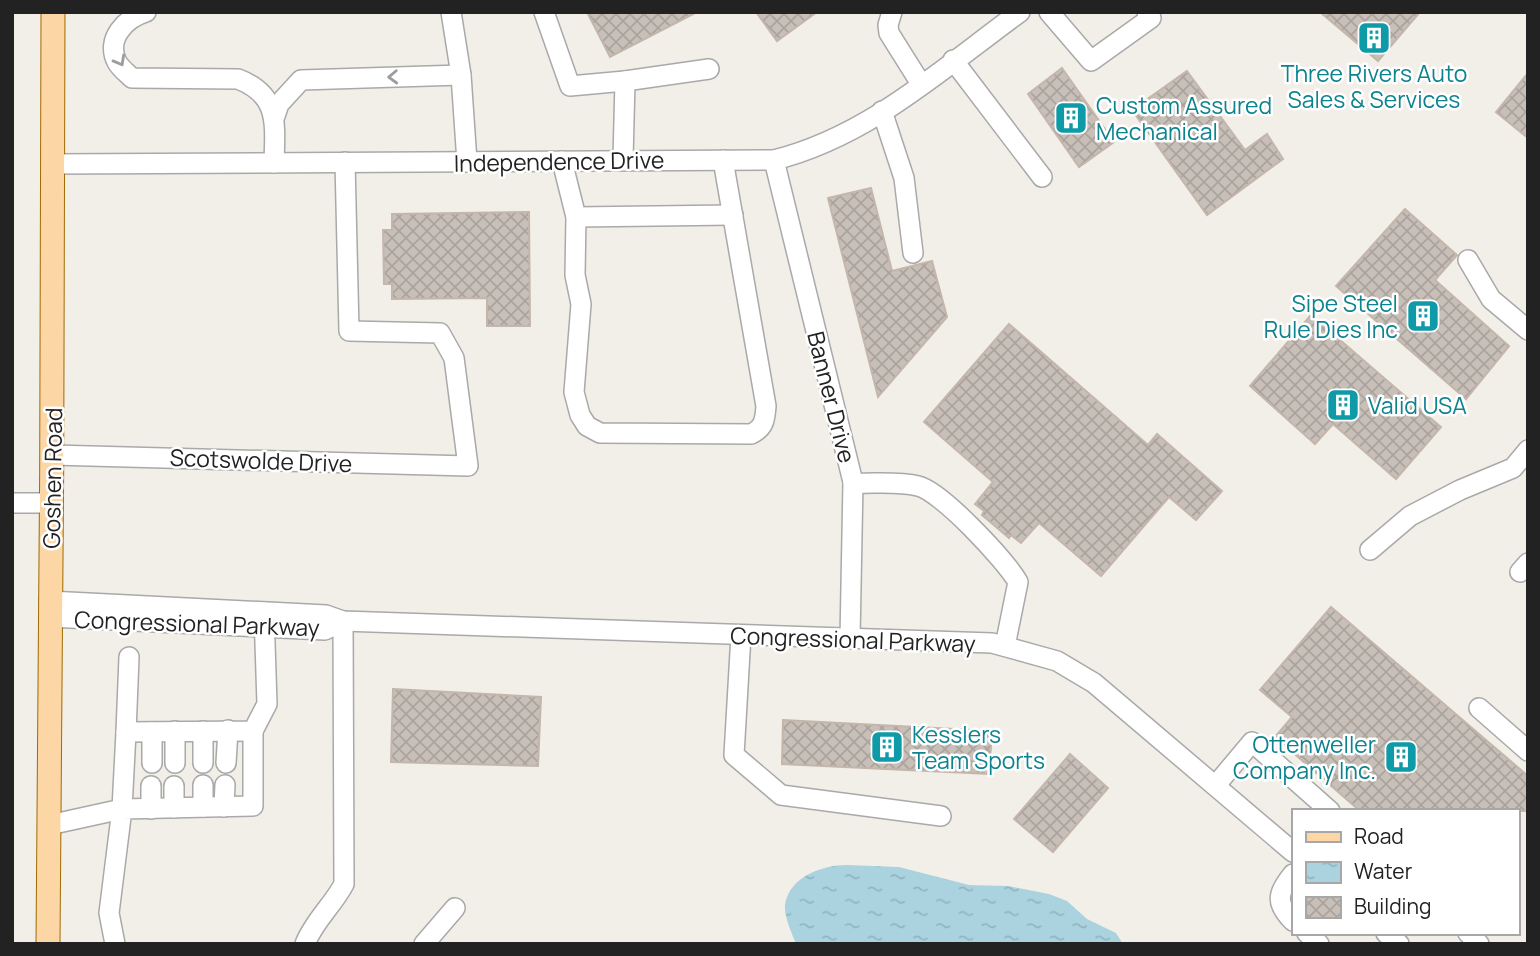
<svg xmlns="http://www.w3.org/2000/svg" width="1540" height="956" font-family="Manrope,sans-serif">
<defs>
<pattern id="water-ripples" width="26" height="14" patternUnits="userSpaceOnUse" patternTransform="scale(1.75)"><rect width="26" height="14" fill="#aad3df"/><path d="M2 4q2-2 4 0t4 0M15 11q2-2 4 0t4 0" fill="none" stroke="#92b5bf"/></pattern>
<pattern id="building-cross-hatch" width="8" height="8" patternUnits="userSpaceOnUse" patternTransform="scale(1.75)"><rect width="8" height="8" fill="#c7bfb8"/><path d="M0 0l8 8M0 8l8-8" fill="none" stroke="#aba49e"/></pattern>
</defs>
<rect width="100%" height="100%" fill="#f2efe9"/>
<!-- water -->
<path fill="url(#water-ripples)" d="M847 865 899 867 969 885 1008 886 1049 894 1067 901 1087 919 1116 933 1123 944H796C792 933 784 917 785 905 789 877 822 865 847 865Z"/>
<!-- building -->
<g fill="url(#building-cross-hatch)" stroke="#c4b6ab" stroke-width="2">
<polygon points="587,12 697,12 610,57"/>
<polygon points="756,12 817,12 777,41"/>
<polygon points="1320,12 1420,12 1378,61"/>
<polygon points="1062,68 1114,142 1079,167 1028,94"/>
<polygon points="1187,71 1245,150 1267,134 1283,159 1207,215 1132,110"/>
<polygon points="1528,73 1528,138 1496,112"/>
<polygon points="871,188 892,271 932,261 947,317 878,397 828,198"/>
<polygon points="1405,209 1457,255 1435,280 1509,346 1466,399 1336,286"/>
<polygon points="529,212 530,326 487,326 487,298 392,299 392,284 384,284 383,230 392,230 392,214"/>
<polygon points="1311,315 1441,427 1396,479 1333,424 1315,444 1250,386"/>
<polygon points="1009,324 1148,445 1157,434 1222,491 1196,520 1169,497 1101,576 1039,523 1021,543 1011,535 1009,538 982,515 984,511 975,504 993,482 924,422"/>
<polygon points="1331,607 1528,776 1528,811 1360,811 1275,737 1292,717 1260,690"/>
<polygon points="393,689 541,697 538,766 391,762"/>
<polygon points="783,720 992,731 989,774 782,764"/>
<polygon points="1070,754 1108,788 1053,852 1014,819"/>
</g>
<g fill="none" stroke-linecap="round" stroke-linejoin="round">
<defs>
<g id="minor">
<path d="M146 12C126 18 105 39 117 62 120 68 128 74 132 78L238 79C280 95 275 125 274 163"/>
<polyline points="451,12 461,75 467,162"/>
<polyline points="544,12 570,86 625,81"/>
<polyline points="892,12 888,25 889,33 921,84"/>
<polyline points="1049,12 1091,61 1151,18 1147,12"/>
<polyline points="953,60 1042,177"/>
<polyline points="882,111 904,178 913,253"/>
<polyline points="275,116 279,104 301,80 461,75"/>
<polyline points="623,159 625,81 709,69"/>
<polyline points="774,160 853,482 850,639"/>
<path d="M562 161 576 217 575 275 581 304 574 392 580 415 587 426 600 433 751 434C764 428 765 420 766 406L723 160"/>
<path d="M54 164 774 160C868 137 943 68 1020 12"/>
<polyline points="576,217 733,215"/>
<polyline points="1468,260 1491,299 1528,330"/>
<polyline points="53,455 468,466 454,358 440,333 349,331 345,162"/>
<path d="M853 483C873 484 898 481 918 486 941 491 1005 560 1018 582L1005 646"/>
<polyline points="12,503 52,503"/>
<polyline points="1370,550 1410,516 1460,490 1513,468 1528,450"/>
<polyline points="1520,572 1528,563"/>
<polyline points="49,601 326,615 343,621 992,643 1057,661 1094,683 1293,852"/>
<polyline points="49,617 325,630 343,621"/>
<polyline points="741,635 734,755 781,795 941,816"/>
<polyline points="1479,708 1528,751"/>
<polyline points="203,731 203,763"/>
<polyline points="126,732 129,657"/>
<polyline points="152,763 152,732"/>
<polyline points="175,763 175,731"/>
<polyline points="226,763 228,730"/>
<polyline points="203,785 203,807"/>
<polyline points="1216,785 1252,742 1330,811"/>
<polyline points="224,807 225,785"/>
<polyline points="174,808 174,786"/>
<polyline points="151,809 151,786"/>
<polyline points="49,825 122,809 126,732 253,731 267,704 264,612"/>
<path d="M1293 874C1277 893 1275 903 1293 921"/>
<polyline points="1307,933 1319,944"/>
<polyline points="1386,933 1399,944"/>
<polyline points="1468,933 1479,944"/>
<polyline points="115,944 109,913 122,809 253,806 253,731"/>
<path d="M305 944C314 921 333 905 344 884L343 621"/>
<polyline points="424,944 455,908"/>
</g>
<path id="major" d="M48 944C50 633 54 323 53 12"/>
</defs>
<!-- minor casing -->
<use href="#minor" stroke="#a9a9a9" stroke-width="22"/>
<!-- major casing -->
<use href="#major" stroke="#a06b00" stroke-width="25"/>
<!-- minor -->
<use href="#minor" stroke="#fff" stroke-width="19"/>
<!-- major -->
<use href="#major" stroke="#fcd6a4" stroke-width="23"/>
</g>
<!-- one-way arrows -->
<defs><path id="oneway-chevron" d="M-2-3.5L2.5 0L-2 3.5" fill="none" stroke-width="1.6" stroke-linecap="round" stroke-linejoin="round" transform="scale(1.75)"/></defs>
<g stroke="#9c9c9c">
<use href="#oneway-chevron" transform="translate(120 61) rotate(61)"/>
<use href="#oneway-chevron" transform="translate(393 77) rotate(178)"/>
</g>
<!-- icons -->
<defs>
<symbol id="building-square" viewBox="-11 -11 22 22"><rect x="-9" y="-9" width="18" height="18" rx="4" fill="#0f9aa8" stroke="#fff"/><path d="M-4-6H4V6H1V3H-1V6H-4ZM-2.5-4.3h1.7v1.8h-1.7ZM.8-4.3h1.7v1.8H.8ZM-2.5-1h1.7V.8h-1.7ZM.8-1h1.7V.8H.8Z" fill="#fff"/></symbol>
</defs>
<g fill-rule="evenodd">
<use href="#building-square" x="1355" y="19" width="38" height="38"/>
<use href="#building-square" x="1052" y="99" width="38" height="38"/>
<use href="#building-square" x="1404" y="297" width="38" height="38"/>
<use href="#building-square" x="1324" y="386" width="38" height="38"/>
<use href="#building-square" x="868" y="728" width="38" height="38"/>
<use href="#building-square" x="1382" y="738" width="38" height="38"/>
</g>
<g text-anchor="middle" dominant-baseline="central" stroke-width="5" stroke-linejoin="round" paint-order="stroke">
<!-- culture labels -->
<g font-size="23" fill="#0d838f" stroke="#fff" text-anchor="start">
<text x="1374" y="73" text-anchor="middle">Three Rivers Auto<tspan x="1374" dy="26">Sales &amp; Services</tspan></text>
<text x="1096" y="105">Custom Assured<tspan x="1096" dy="26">Mechanical</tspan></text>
<text x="1398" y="303" text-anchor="end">Sipe Steel<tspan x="1398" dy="26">Rule Dies Inc</tspan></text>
<text x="1368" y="405">Valid USA</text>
<text x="912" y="734">Kesslers<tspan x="912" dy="26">Team Sports</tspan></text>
<text x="1376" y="744" text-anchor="end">Ottenweller<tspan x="1376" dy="26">Company Inc.</tspan></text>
</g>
<!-- street labels -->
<g font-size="23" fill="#222" stroke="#fff">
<text transform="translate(559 161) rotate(-1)">Independence Drive</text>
<text transform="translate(832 397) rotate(76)">Banner Drive</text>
<text transform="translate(261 460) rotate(2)">Scotswolde Drive</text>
<text transform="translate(52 478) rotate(-89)">Goshen Road</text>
<text transform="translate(197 623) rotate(2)">Congressional Parkway</text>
<text transform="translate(853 639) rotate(2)">Congressional Parkway</text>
</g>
</g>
<!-- border -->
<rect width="1540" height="956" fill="none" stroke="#222222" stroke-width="28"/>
<!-- legend -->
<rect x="1292" y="809" width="228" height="126" fill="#ffffff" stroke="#a7a7a7" stroke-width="2"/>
<rect x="1306" y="832" width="35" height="10" fill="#fcd6a4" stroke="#a7a7a7" stroke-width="2"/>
<text x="1354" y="844" font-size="21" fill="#222222">Road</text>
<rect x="1306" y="862" width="35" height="21" fill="url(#water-ripples)" stroke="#a7a7a7" stroke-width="2"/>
<text x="1354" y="879" font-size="21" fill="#222222">Water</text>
<rect x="1306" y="897" width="35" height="21" fill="url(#building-cross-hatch)" stroke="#a7a7a7" stroke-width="2"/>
<text x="1354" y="914" font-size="21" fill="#222222">Building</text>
</svg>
